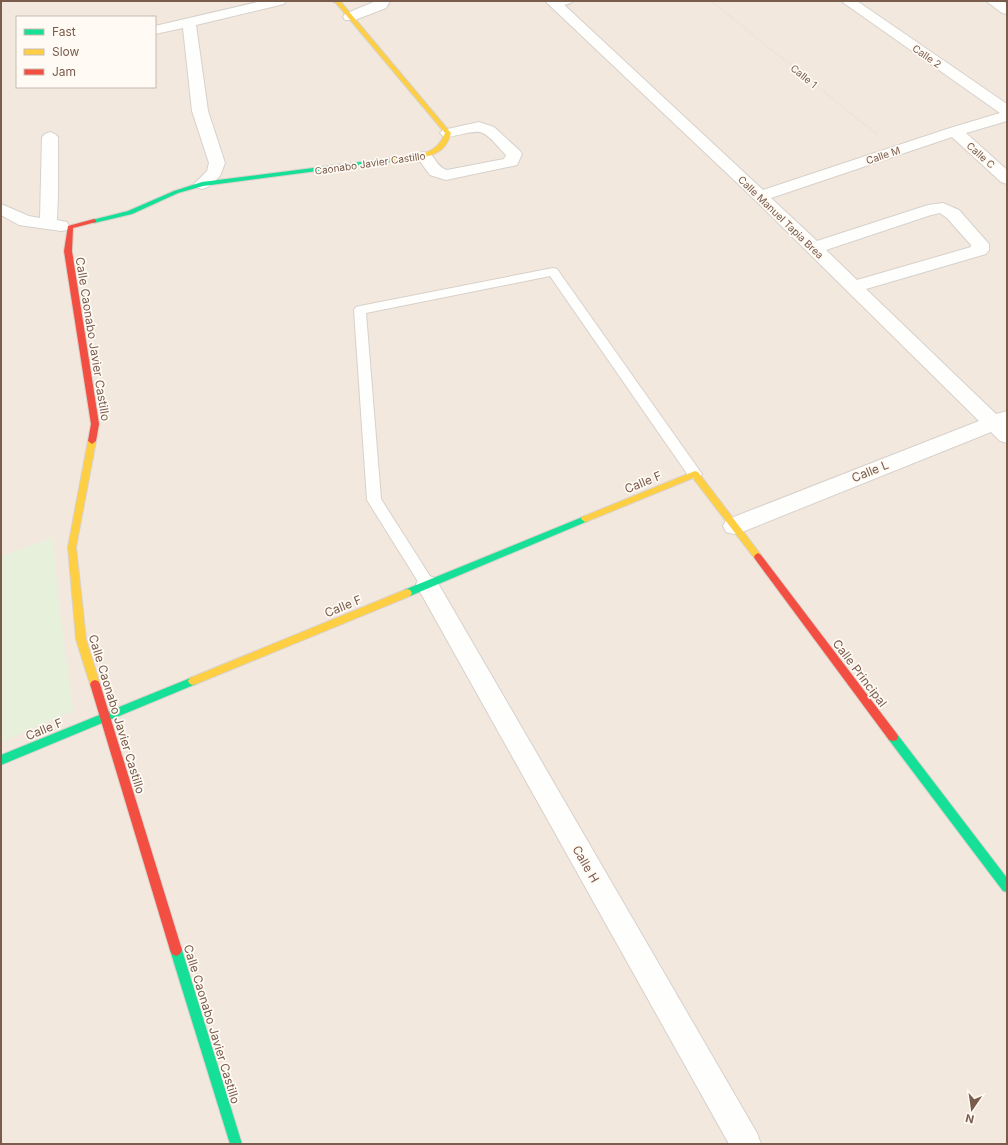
<svg xmlns="http://www.w3.org/2000/svg" width="1008" height="1145" font-family="Inter,sans-serif">
<rect width="100%" height="100%" fill="#f9f5f0"/>
<!-- residential -->
<path fill="#f2e8de" fill-rule="evenodd" d="M1 1H1007V1144H1ZM17 17H155V87H17Z"/>
<!-- green -->
<polygon fill="#e7f0db" points="53,538 58,595 73,711 1,742 1,556"/>
<g fill="none" stroke-linecap="round" stroke-linejoin="round">
<defs>
<g id="lane">
<path d="M556 1H573C569 5 557 7 552 6L550 4 552 2Z"/>
<polygon points="553,268 557,269 702,474 700,478 695,479 690,478 550,276 366,313 381,499 435,584 432,588 427,590 422,588 367,500 354,310 356,307 360,306"/>
</g>
<g id="street">
<polygon points="262,1 286,1 284,4 196,25 208,111 225,163 220,176 208,187 202,189 196,187 194,184 207,171 209,163 192,111 183,28 155,34 155,26"/>
<polygon points="376,1 390,1 386,8 355,20 345,20 343,17 345,14"/>
<path d="M545 1H560L763 190 950 128 1000 113 841 1H857L1007 104V121L966 133 1007 170V184L1001 182 952 137 771 198 817 241 928 205 943 203 959 210 989 244V250L986 254 866 289 996 414 1007 411V443L1000 441 991 432 742 532 734 534 726 532 723 526 726 520 979 421 754 199ZM940 213 947 218 971 245V247L857 280 826 250 931 215Z"/>
<polygon points="986,1 1002,1 1007,4 1007,14 1002,13"/>
<path d="M479 122 494 127 520 151 522 154 517 165 446 180 430 175 416 156 418 153C436 148 433 166 447 170L504 159 506 155C499 148 491 137 483 133 473 128 454 139 443 136L440 133 443 130Z"/>
<polygon points="50,132 55,134 58,137 58,195 57,220 67,222 69,226 67,230 61,231 19,225 1,215 1,204 29,216 40,218 42,137 45,134"/>
<polygon points="427,575 435,578 757,1133 761,1144 729,1144 419,590 416,584 419,578"/>
</g>
<g id="fast">
<polygon points="392,158 395,160 394,161 203,186 178,193 132,214 94,223 91,221 92,220 128,211 174,191 202,182"/>
<polygon points="585,516 588,517 589,519 588,521 410,596 404,596 402,593 404,590"/>
<polygon points="193,677 196,678 198,681 196,684 1,765 1,755"/>
<polygon points="893,733 897,734 1007,878 1007,892 1003,891 889,740 888,737 889,734"/>
<polygon points="176,944 180,946 182,950 242,1144 230,1144 170,950 172,946"/>
</g>
<g id="slow">
<path d="M332 1H340L450 132 451 133C449 139 447 145 442 149 432 158 403 163 390 161V159C412 154 435 159 445 133L336 3Z"/>
<polygon points="92,438 96,441 76,547 86,639 100,684 98,687 95,688 92,687 90,684 76,639 68,547 88,441"/>
<polygon points="695,471 698,472 761,555 762,557 761,559 755,559 693,478 588,521 585,522 581,519 582,517"/>
<polygon points="407,589 410,590 412,593 410,596 196,684 193,685 190,684 188,681 190,678"/>
</g>
<g id="jam">
<polygon points="94,219 96,220 96,222 73,228 72,251 99,424 96,441 92,444 88,441 91,424 64,251 68,226"/>
<polygon points="758,553 761,555 897,734 898,737 897,740 893,741 889,740 755,559 754,557 755,555"/>
<polygon points="95,680 98,681 100,684 182,950 180,954 176,956 172,954 170,950 90,684 92,681"/>
</g>
</defs>
<!-- lane casing -->
<use href="#lane" stroke="#d7d1cb" stroke-width="2"/>
<!-- street casing -->
<use href="#street" stroke="#d7d1cb" stroke-width="2"/>
<!-- fast casing -->
<use href="#fast" stroke="#d9d2cb" stroke-width="2"/>
<!-- slow casing -->
<use href="#slow" stroke="#d9d2cb" stroke-width="2"/>
<!-- jam casing -->
<use href="#jam" stroke="#d9d2cb" stroke-width="2"/>
<!-- path -->
<polyline stroke="#dcd5d0" stroke-width="1.5" stroke-dasharray="0.5 2" stroke-linecap="butt" points="711,1 878,135"/>
<!-- lane -->
<use href="#lane" fill="#fefefd" fill-rule="evenodd"/>
<!-- street -->
<use href="#street" fill="#fefefd" fill-rule="evenodd"/>
<!-- fast -->
<use href="#fast" fill="#16e098" fill-rule="evenodd"/>
<!-- slow -->
<use href="#slow" fill="#ffcf43" fill-rule="evenodd"/>
<!-- jam -->
<use href="#jam" fill="#f24e42" fill-rule="evenodd"/>
</g>
<g text-anchor="middle" dominant-baseline="central" stroke-width="3.5" stroke-linejoin="round" paint-order="stroke">
<!-- far-street labels -->
<g font-size="10" fill="#7a5c4d" stroke="#fffaf3">
<text transform="translate(927 56) rotate(35)">Calle 2</text>
<text transform="translate(804 76) rotate(39)">Calle 1</text>
<text transform="translate(883 155) rotate(-19)">Calle M</text>
<text transform="translate(981 155) rotate(42)">Calle C</text>
<text transform="translate(370 163) rotate(-8)">Caonabo Javier Castillo</text>
<text transform="translate(781 217) rotate(44)">Calle Manuel Tapia Brea</text>
</g>
<!-- street labels -->
<g font-size="12" fill="#7a5c4d" stroke="#fffaf3">
<text transform="translate(93 339) rotate(81)">Calle Caonabo Javier Castillo</text>
<text transform="translate(870 471) rotate(-22)">Calle L</text>
<text transform="translate(643 482) rotate(-22)">Calle F</text>
<text transform="translate(343 606) rotate(-22)">Calle F</text>
<text transform="translate(860 673) rotate(53)">Calle Principal</text>
<text transform="translate(117 714) rotate(73)">Calle Caonabo Javier Castillo</text>
<text transform="translate(44 729) rotate(-22)">Calle F</text>
<text transform="translate(586 864) rotate(60)">Calle H</text>
<text transform="translate(212 1024) rotate(73)">Calle Caonabo Javier Castillo</text>
</g>
</g>
<!-- border -->
<rect width="1008" height="1145" fill="none" stroke="#7a5c4d" stroke-width="4"/>
<!-- legend -->
<rect x="16" y="16" width="140" height="72" fill="#fffaf3" stroke="#cabbb1"/>
<rect x="24" y="29" width="20" height="6" fill="#16e098" stroke="#cabbb1"/>
<text x="52" y="36" font-size="12" fill="#7a5c4d">Fast</text>
<rect x="24" y="49" width="20" height="6" fill="#ffcf43" stroke="#cabbb1"/>
<text x="52" y="56" font-size="12" fill="#7a5c4d">Slow</text>
<rect x="24" y="69" width="20" height="6" fill="#f24e42" stroke="#cabbb1"/>
<text x="52" y="76" font-size="12" fill="#7a5c4d">Jam</text>
<!-- north arrow -->
<g transform="translate(972 1109) rotate(193)" stroke="#fffaf3" stroke-width="3" paint-order="stroke">
<path d="M0-3L7 15L0 10L-7 15Z" fill="#7a5c4d"/>
<text y="-6" font-size="11" font-weight="bold" text-anchor="middle" fill="#7a5c4d">N</text>
</g>
</svg>
